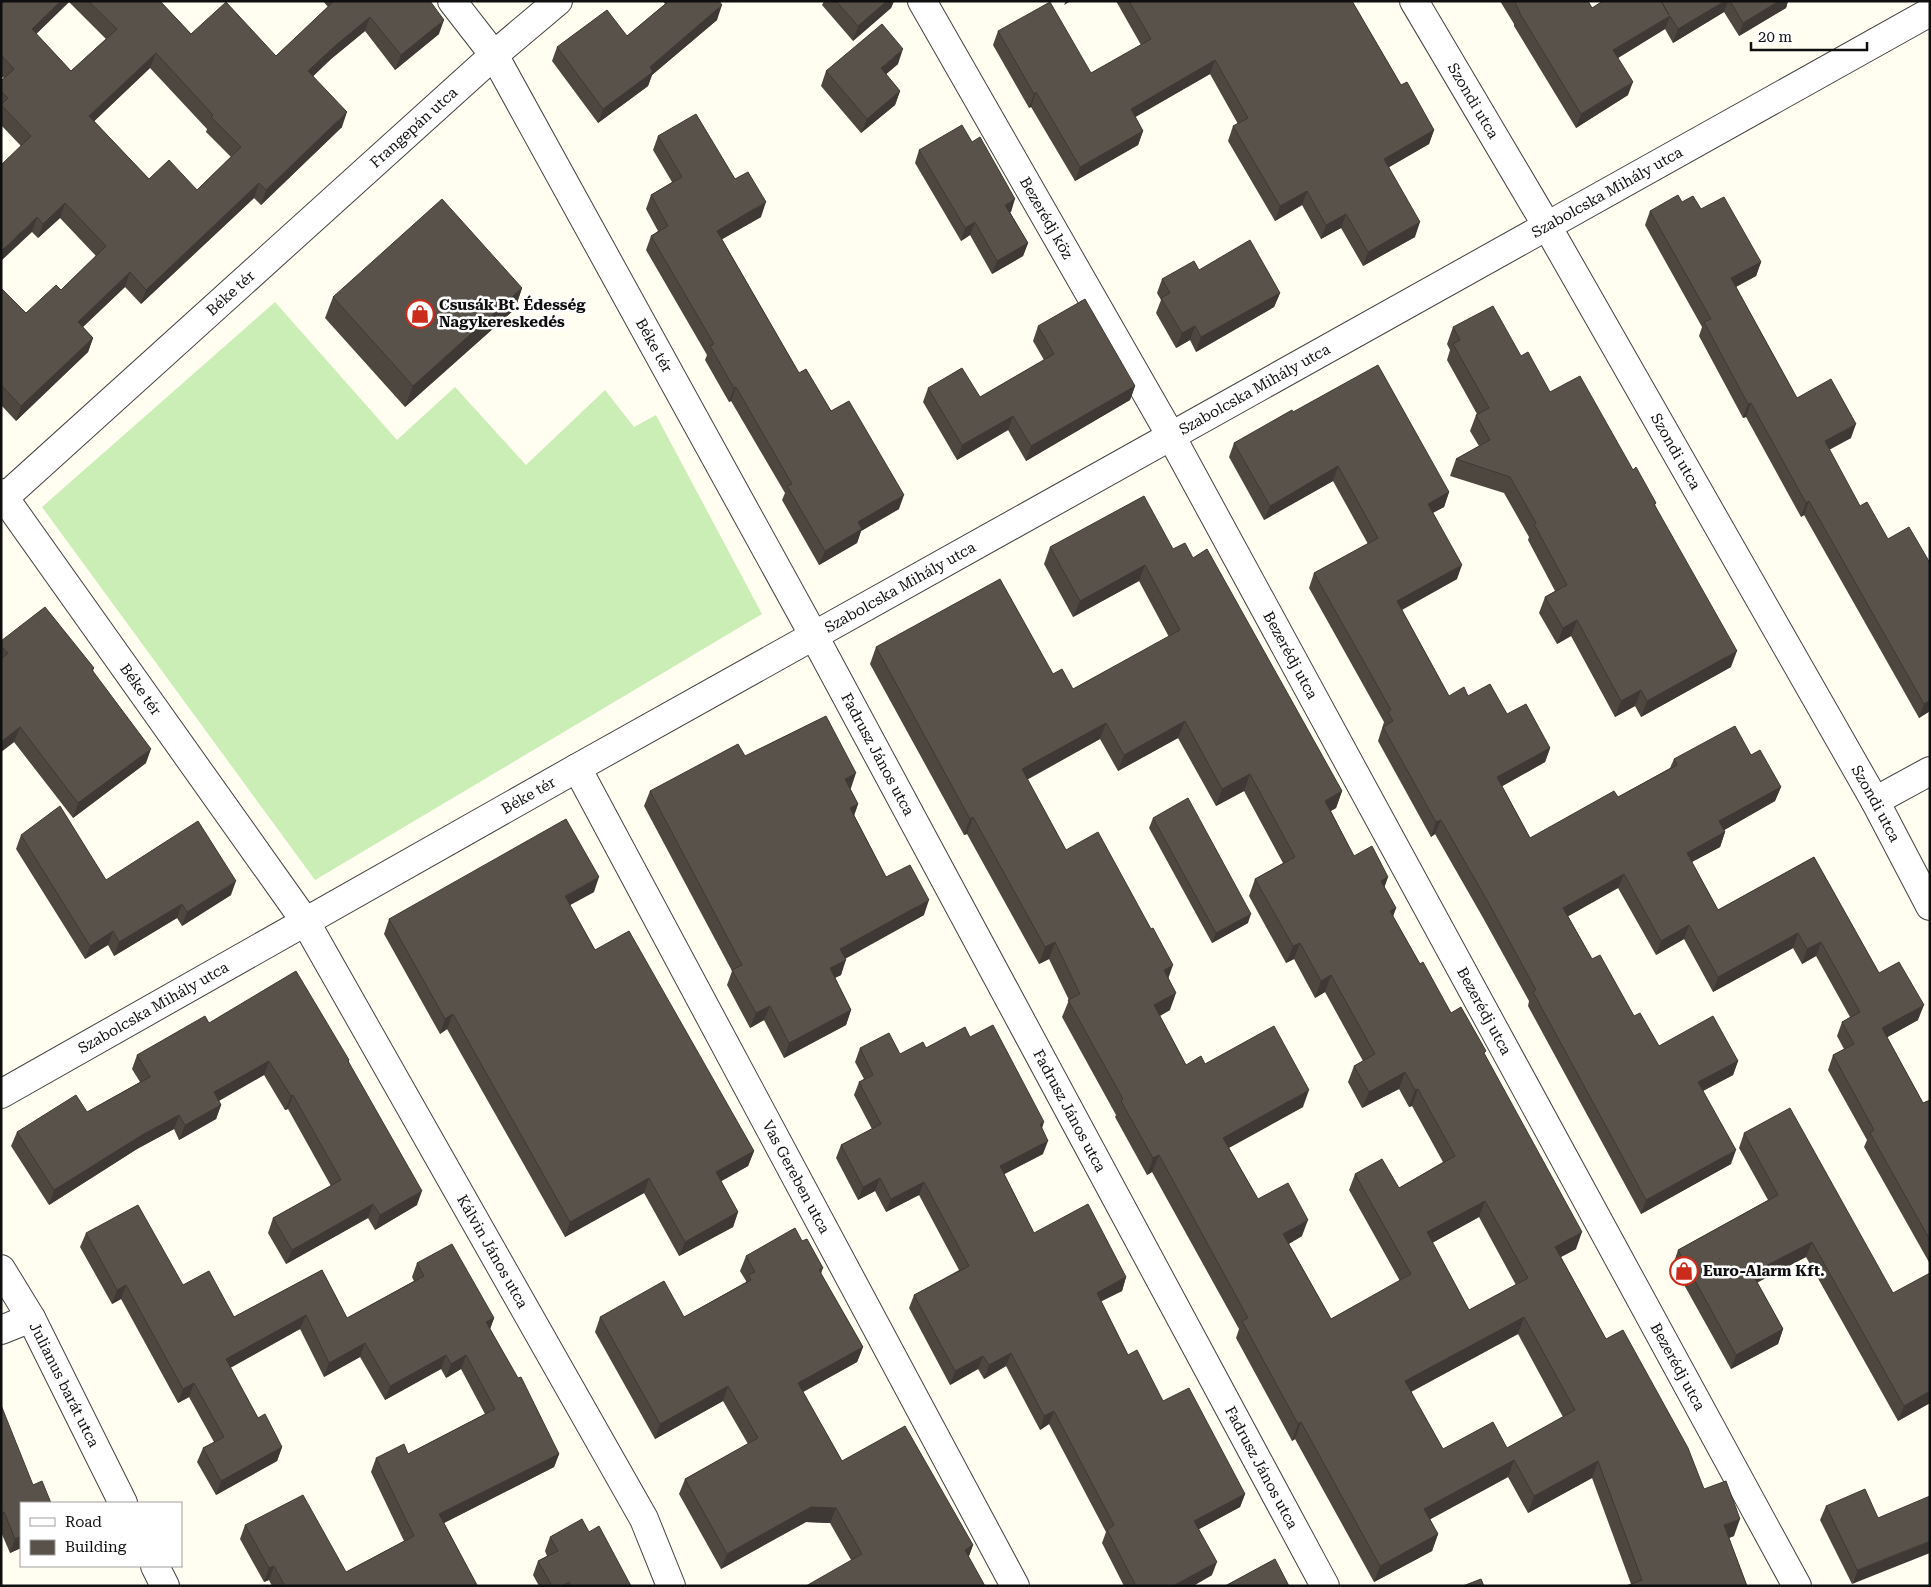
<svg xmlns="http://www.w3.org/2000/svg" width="1931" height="1587" font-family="'Roboto Serif',serif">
<rect width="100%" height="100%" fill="#fffef1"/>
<!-- grass -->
<polygon fill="#cbedb6" points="275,302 397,440 455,387 526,465 605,390 634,427 656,415 762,614 315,880 42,507"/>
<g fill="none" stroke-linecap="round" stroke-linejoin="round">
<defs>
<g id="minor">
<path id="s1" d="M452 1 494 55 814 636 1325 1586"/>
<path id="s2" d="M922 1 1171 436 1797 1586"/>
<path id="s3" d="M1414 1 1547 226 1875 801 1930 906"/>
<path id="s4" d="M1 493 305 921 644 1519 671 1586"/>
<path id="s5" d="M5 497 494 55 558 1"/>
<path id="s6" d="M577 768 1015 1586"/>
<polyline points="1875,801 1930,771"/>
<path id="s7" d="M1 1094 577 768 1930 12"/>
<path id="s8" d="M1 1269 31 1318 123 1503"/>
<polyline points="1,1330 31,1318"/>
<polyline points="155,1566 165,1586"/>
</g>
</defs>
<!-- minor casing -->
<use href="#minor" stroke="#424242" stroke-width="30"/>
<!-- minor -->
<use href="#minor" stroke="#fff" stroke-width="28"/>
</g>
<!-- wall -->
<g fill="#4d4740" fill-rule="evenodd">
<path d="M1 1H160L191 34 276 56 328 7 323 1H430L439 34 395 70 365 31 331 59 313 76 342 127 261 205 254 198 141 304 125 287 83 327 93 338 88 352 16 421 1 405V288L26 313 61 290 96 256 60 218 38 238 32 232 21 146 1 125V81L4 78 1 76ZM69 2 106 39 71 71 36 34ZM150 68 207 129 206 132 231 157 197 190 149 179 94 121Z"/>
<polygon points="663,1 719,1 717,20 652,75 648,86 598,123 552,61 557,47 627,36 665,4"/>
<polygon points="824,1 894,1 891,8 853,41 822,5"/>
<polygon points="1116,1 1352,1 1401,85 1434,130 1429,144 1389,167 1415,237 1363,266 1341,228 1321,239 1302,205 1275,221 1228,141 1233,126 1238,124 1210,74 1135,117 1143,131 1138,145 1075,181 1031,107 1029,108 993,45 998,31 1091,73 1141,45"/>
<polygon points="1500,1 1588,1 1592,8 1603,1 1788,1 1786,8 1739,36 1724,12 1673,43 1665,29 1618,58 1628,95 1576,128 1514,26 1514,24"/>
<polygon points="898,64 886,74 900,91 895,105 861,133 821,86 826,71"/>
<polygon points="658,136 735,179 761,217 722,239 799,373 831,411 899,509 861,531 857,543 819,565 782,500 785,493 731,401 729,402 705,360 707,355 646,250 651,236 658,231 646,209 651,195 672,182 653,150"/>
<polygon points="919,150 1011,212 1010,212 1028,243 1023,256 992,274 970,235 961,241 915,163"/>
<polygon points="1682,202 1701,209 1761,262 1756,276 1736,287 1797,398 1851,438 1829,449 1930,711 1919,718 1804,515 1801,517 1746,417 1743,418 1699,336 1702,327 1645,225 1650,211"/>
<polygon points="1199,270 1280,293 1274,307 1196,352 1190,340 1176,348 1156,313 1161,300 1157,293 1162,279"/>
<polygon points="522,288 515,309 405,407 325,318 333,297"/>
<polygon points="1038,326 1135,386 1130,400 1026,461 1008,430 957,460 923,402 928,388 980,397 1044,360 1033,341"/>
<polygon points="1453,327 1521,356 1550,392 1633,470 1656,503 1655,505 1731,667 1641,717 1635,706 1615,717 1571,636 1557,644 1539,613 1545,597 1555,591 1528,540 1529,537 1504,493 1450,476 1456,459 1479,446 1470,431 1476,415 1477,414 1447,360 1450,350 1447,344"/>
<polygon points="1293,412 1449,492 1444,507 1433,513 1457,579 1402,610 1449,696 1468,696 1507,714 1550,748 1545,762 1502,786 1530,838 1618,797 1670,768 1674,759 1751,755 1781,787 1775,801 1724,830 1725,832 1720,847 1692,862 1718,910 1814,857 1879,973 1918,1020 1887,1037 1923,1103 1930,1100 1930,1264 1864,1147 1867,1140 1828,1070 1833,1055 1844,1049 1837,1036 1842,1022 1850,1017 1816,956 1802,964 1793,948 1713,992 1684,939 1656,955 1618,888 1568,916 1592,959 1634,1016 1659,1046 1738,1061 1733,1075 1703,1091 1731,1164 1641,1214 1528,1006 1529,1001 1482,916 1435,834 1431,837 1378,741 1384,722 1309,588 1314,573 1368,544 1333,481 1264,520 1229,457 1234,443"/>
<path d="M1050 547 1173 549 1193 558 1342 791 1336 808 1331 811 1354 856 1388 877 1384 887 1396 908 1393 916 1420 964 1451 1013 1485 1055 1576 1249 1561 1257 1606 1339 1734 1536 1729 1538 1747 1586 1631 1584 1592 1478 1528 1513 1508 1477 1430 1519 1438 1534 1432 1551 1374 1582 1295 1439 1292 1441 1236 1338 1239 1329 1152 1172 1147 1175 1115 1117 1116 1115 1062 1017 1069 1000 1049 959 1039 964 967 834 964 835 870 664 876 647 1053 674 1073 689 1169 637 1139 581 1073 617 1044 564ZM1178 738 1216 806 1244 791 1283 863 1255 879 1249 896 1286 963 1294 959 1315 998 1325 992 1363 1061 1354 1066 1348 1082 1362 1108 1399 1089 1409 1107 1412 1106 1443 1162 1399 1188 1355 1174 1349 1190 1400 1281 1331 1319 1289 1244 1302 1236 1258 1199 1229 1148 1303 1107 1205 1064 1186 1065 1160 1016 1170 1010 1168 978 1066 850 1027 779 1100 739 1118 771ZM1479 1217 1516 1285 1469 1310 1432 1243ZM1518 1334 1563 1417 1507 1448 1443 1449 1411 1392Z"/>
<polygon points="1,641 94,668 93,671 146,763 73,818 14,742 1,752"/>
<polygon points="851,788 850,789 858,804 854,815 886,877 924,915 845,959 841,975 835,978 851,1010 846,1025 784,1058 764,1020 750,1028 727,985 732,971 644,806 650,791"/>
<polygon points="1153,818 1248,923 1212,943 1149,828"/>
<polygon points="21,835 106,880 231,895 182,926 177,918 114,956 108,945 85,959 16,849"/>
<polygon points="594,892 570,905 595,950 754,1151 748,1166 721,1181 738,1212 733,1227 679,1256 644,1193 565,1237 447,1029 440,1034 384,934 389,919"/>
<polygon points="209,1023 349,1060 349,1063 417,1205 375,1230 368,1218 286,1264 268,1233 273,1218 331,1186 288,1109 285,1110 264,1075 219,1101 221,1105 216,1119 179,1140 174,1129 137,1149 49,1205 11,1146 17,1132 87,1112 140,1082 132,1069 137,1055"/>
<polygon points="970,1037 1042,1129 1043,1154 1004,1174 1034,1233 1126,1277 1122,1291 1101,1301 1128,1355 1163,1401 1245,1494 1240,1507 1199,1529 1212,1575 1193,1586 1124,1586 1102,1543 1106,1532 1049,1424 1040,1430 1006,1366 984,1379 978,1369 950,1385 909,1308 914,1295 959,1270 919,1195 886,1212 875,1191 858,1200 836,1158 841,1145 872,1129 854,1095 859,1082 864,1079 855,1062 860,1048 900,1054"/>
<polygon points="1744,1133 1893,1293 1930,1403 1898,1421 1806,1257 1757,1282 1783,1329 1778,1344 1731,1369 1673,1265 1678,1250 1768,1200 1739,1148"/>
<polygon points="86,1233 183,1285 234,1317 322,1270 347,1318 414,1281 412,1277 417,1263 494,1318 490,1329 559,1454 554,1467 444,1523 477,1586 272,1586 269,1580 264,1582 240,1539 245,1525 346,1572 404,1541 371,1472 376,1458 408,1454 485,1414 461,1369 446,1378 441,1369 385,1400 360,1357 324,1377 300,1329 230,1368 258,1418 282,1447 277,1461 216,1495 197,1462 203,1448 214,1442 189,1397 178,1403 121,1299 112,1304 80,1247"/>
<polygon points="802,1241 823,1268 821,1274 863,1347 857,1362 803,1392 842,1461 973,1545 969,1556 851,1560 830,1523 806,1522 721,1569 679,1494 685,1479 748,1444 723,1401 655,1439 595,1332 600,1317 684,1317 746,1282 746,1281 740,1271 746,1256"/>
<polygon points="1,1405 21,1548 10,1553 1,1532"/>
<polygon points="1826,1506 1878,1518 1852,1584 1820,1520"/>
<polygon points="589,1532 631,1586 539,1586 533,1575 538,1561 547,1556 545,1551 550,1537"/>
</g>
<!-- shaded-wall -->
<g fill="#3e3934">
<polygon points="61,1 70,1 26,44 32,29"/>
<polygon points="887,1 894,1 891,8 853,41 858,26"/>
<polygon points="1066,1 1071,1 1064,5"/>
<polygon points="1725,1 1728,1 1724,12 1673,43 1678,29"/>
<polygon points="1779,1 1788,1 1786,8 1739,36 1743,23"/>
<polygon points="722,5 717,20 652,75 648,86 598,123 603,109 650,67"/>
<polygon points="1670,16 1665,29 1608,64 1613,50"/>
<polygon points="370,17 365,31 331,59 303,86 308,71 336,45"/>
<polygon points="444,20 439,34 395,70 401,55"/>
<polygon points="903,49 898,64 876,83 881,68"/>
<polygon points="156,53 150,68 84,131 89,116"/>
<polygon points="1215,60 1210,74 1125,123 1131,109"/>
<polygon points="1633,82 1628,95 1576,128 1581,114"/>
<polygon points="900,91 895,105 861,133 867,119"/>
<polygon points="1036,92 1031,107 1029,108 1034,94"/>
<polygon points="347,112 342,127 261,205 266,190"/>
<polygon points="1434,130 1429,144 1379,173 1384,159"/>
<polygon points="1143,131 1138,145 1075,181 1080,167"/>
<polygon points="259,183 254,198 141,304 146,290"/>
<polygon points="1307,191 1302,205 1275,221 1280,206"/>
<polygon points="1015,199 1011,212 1001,218 1005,205"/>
<polygon points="766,202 761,217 712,245 717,231"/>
<polygon points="65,203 60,218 38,238 43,224"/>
<polygon points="1346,214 1341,228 1321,239 1326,225"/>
<polygon points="37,217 32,232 1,261 1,251"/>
<polygon points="975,222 970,235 961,241 965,228"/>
<polygon points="1420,222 1415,237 1363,266 1368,252"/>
<polygon points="1028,243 1023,256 992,274 997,261"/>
<polygon points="1761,262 1756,276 1726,292 1731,278"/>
<polygon points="130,272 125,287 73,336 78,322"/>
<polygon points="522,288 515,309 405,407 413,386"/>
<polygon points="1280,293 1274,307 1196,352 1201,337"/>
<polygon points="1195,326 1190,340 1176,348 1182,333"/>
<polygon points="93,338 88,352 16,421 21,406"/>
<polygon points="1135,386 1130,400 1026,461 1031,446"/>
<polygon points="736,387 731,401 729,402 734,388"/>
<polygon points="1751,403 1746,417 1743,418 1748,404"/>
<polygon points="1013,416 1008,430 957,460 962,445"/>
<polygon points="1856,424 1851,438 1820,455 1825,441"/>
<polygon points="1338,466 1333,481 1264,520 1270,506"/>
<polygon points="1449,492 1444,507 1422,518 1428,504"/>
<polygon points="904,495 899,509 861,531 857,543 819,565 825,551 858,522"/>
<polygon points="1809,501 1804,515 1801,517 1806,503"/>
<polygon points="1145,565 1139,581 1073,617 1080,601"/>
<polygon points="1462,565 1457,579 1392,615 1397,601"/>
<polygon points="1577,620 1571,636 1557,644 1563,628"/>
<polygon points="1737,651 1731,667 1641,717 1647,701"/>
<polygon points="1641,690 1635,706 1615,717 1621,701"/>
<polygon points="1930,700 1930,711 1919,718 1924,704"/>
<polygon points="1185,721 1178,738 1118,771 1124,755"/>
<polygon points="1106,723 1100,739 1016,786 1022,769"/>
<polygon points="20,727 14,742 1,752 1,742"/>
<polygon points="1550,748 1545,762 1492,792 1497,777"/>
<polygon points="151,749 146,763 73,818 78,803"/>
<polygon points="856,773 851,788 839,794 845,779"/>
<polygon points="1250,774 1244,791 1216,806 1222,789"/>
<polygon points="1781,787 1775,801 1714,836 1719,821"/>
<polygon points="1342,791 1336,808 1319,817 1325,801"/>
<polygon points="858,804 853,819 850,808"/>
<polygon points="973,817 967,834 964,835 970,819"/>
<polygon points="1441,820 1435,834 1431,837 1436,822"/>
<polygon points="1725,832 1720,847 1682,867 1687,853"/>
<polygon points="1624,874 1618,888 1558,922 1563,908"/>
<polygon points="599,877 594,892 559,911 565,896"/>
<polygon points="1388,877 1382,894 1381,881"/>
<polygon points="236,881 231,895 182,926 187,912"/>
<polygon points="929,900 924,915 835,964 840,949"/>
<polygon points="182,904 177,918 114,956 119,942"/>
<polygon points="1396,908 1390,925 1390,911"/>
<polygon points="1251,914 1248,923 1212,943 1216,933"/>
<polygon points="1689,925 1684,939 1656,955 1661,941"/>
<polygon points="113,931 108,945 85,959 90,946"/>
<polygon points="1798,933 1793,948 1713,992 1718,977"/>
<polygon points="1055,942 1049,959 1039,964 1045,947"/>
<polygon points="1821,942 1816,956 1802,964 1807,949"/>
<polygon points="1300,943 1294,959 1286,963 1293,946"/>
<polygon points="846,960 841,975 824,983 830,968"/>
<polygon points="1173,965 1167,982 1164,970"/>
<polygon points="1331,975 1325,992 1315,998 1321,981"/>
<polygon points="1176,993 1170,1010 1148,1022 1154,1005"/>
<polygon points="1924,1005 1918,1020 1877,1043 1882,1028"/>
<polygon points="770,1006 764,1020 750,1028 756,1013"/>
<polygon points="851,1010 846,1025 784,1058 789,1043"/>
<polygon points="453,1014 447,1029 440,1034 445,1019"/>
<polygon points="269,1061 264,1075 209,1106 214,1092"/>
<polygon points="1738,1061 1733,1075 1693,1096 1698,1082"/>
<polygon points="1405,1072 1399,1089 1362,1108 1369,1092"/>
<polygon points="1418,1089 1412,1106 1409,1107 1415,1090"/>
<polygon points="1309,1090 1303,1107 1217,1154 1223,1138"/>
<polygon points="293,1095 288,1109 285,1110 291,1096"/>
<polygon points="221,1105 216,1119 179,1140 185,1125"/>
<polygon points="179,1115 174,1129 137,1149 49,1205 54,1190 142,1135"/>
<polygon points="1044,1122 1040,1135 1040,1124"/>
<polygon points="1048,1141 1043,1154 995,1179 1000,1166"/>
<polygon points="1736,1150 1731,1164 1641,1214 1646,1200"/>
<polygon points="754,1151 748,1166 711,1187 716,1172"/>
<polygon points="1159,1155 1152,1172 1147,1175 1153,1158"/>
<polygon points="649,1178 644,1193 565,1237 570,1222"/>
<polygon points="880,1178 875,1191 858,1200 863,1187"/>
<polygon points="924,1182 919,1195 886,1212 891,1199"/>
<polygon points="422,1191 417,1205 375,1230 380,1215"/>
<polygon points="1485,1201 1479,1217 1421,1249 1427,1232"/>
<polygon points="373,1204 368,1218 286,1264 292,1250"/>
<polygon points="738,1212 733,1227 679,1256 685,1242"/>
<polygon points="1308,1220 1302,1236 1277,1250 1283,1234"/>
<polygon points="1582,1232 1576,1249 1549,1263 1555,1247"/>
<polygon points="1812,1242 1806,1257 1747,1288 1752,1273"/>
<polygon points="1126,1277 1122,1291 1092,1306 1097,1293"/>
<polygon points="126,1285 121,1299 112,1304 117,1290"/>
<polygon points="306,1315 300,1329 221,1373 226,1359"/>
<polygon points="1524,1317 1518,1334 1399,1398 1405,1381"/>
<polygon points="494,1318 489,1332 486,1322"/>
<polygon points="1783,1329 1778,1344 1731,1369 1736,1355"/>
<polygon points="365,1343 360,1357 324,1377 329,1363"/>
<polygon points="863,1347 857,1362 792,1398 798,1383"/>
<polygon points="1011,1353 1006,1366 984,1379 989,1365"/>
<polygon points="446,1355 441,1369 385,1400 390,1386"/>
<polygon points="466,1355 461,1369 446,1378 451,1364"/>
<polygon points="983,1356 978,1369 950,1385 955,1371"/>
<polygon points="194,1383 189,1397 178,1403 183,1389"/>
<polygon points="728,1386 723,1401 655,1439 660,1424"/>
<polygon points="1930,1391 1930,1403 1898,1421 1904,1406"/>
<polygon points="1054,1411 1049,1424 1040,1430 1044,1416"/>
<polygon points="1301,1422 1295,1439 1292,1441 1298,1424"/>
<polygon points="282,1447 277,1461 216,1495 221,1481"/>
<polygon points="559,1454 554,1467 434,1528 439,1514"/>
<polygon points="1514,1460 1508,1477 1418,1526 1424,1509"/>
<polygon points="1598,1461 1592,1478 1528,1513 1534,1496"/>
<polygon points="1245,1494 1240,1507 1190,1534 1194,1521"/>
<polygon points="811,1507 836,1508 830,1523 806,1522 721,1569 727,1554"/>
<polygon points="1740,1519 1734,1536 1718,1542 1724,1525"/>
<polygon points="1438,1534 1432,1551 1374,1582 1380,1566"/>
<polygon points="21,1536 21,1548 10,1553 15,1539"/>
<polygon points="1930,1541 1930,1553 1852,1584 1857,1570"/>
<polygon points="973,1545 967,1561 965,1550"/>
<polygon points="1217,1562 1212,1575 1193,1586 1173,1586"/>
<polygon points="274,1566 269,1580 264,1582 269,1568"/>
</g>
<!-- building -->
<g fill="#59524a" stroke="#3e3934" fill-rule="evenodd">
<path d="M1 1H61L32 29 71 71 117 29 88 1H160L191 34 226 2 276 56 334 1H430L444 20 401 55 370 17 336 45 308 71 347 112 266 190 259 183 146 290 130 272 78 322 93 338 21 406 1 385V288L26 313 56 285 61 290 106 246 65 203 43 224 37 217 1 251V165L31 136 1 105 8 98 1 92V81L14 69 1 55ZM156 53 213 115 211 117 241 147 197 190 169 160 149 179 89 116Z"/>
<polygon points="669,1 719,1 722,5 650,67 653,72 603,109 557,47 607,10 627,36"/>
<polygon points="836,1 887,1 858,26"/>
<polygon points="1129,1 1352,1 1401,85 1407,82 1434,130 1384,159 1420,222 1368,252 1346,214 1326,225 1307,191 1280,206 1233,126 1248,118 1215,60 1131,109 1143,131 1080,167 1036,92 1034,94 998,31 1050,2 1091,73 1151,39"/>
<polygon points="1514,1 1588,1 1592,8 1603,1 1661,1 1669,15 1661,1 1725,1 1678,29 1670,16 1613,50 1633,82 1581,114 1519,12 1520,12"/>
<polygon points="1730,1 1779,1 1743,23"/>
<polygon points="882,24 903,49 881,68 900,91 867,119 826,71"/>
<polygon points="696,114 735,179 748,172 766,202 717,231 799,373 806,369 831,411 849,401 904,495 858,522 862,529 825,551 787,486 792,484 736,387 734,388 710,346 714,344 651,236 668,226 651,195 682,177 658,136"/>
<polygon points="962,125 972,142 980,137 1015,199 1005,205 1028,243 997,261 975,222 965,228 919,150"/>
<polygon points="1678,195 1682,202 1693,196 1701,209 1724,197 1761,262 1731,278 1797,398 1831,379 1856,424 1825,441 1860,506 1867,502 1888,539 1909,527 1930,563 1930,700 1924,704 1809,501 1806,503 1751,403 1748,404 1704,322 1711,319 1650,211"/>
<polygon points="442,199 522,288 413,386 333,297"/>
<polygon points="1250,240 1280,293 1201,337 1195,326 1182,333 1161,298 1170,293 1162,279 1194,261 1199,270"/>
<polygon points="1085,299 1135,386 1031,446 1013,416 962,445 928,388 962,368 980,397 1054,354 1038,326"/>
<polygon points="1493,306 1521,356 1528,352 1550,392 1580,376 1633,470 1636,467 1656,503 1654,504 1737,651 1647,701 1641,690 1621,701 1577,620 1563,628 1545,597 1567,585 1534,524 1536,523 1510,477 1456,459 1490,440 1476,415 1489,408 1453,344 1460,340 1453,327"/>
<polygon points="1378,365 1449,492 1428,504 1462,565 1397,601 1449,696 1464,687 1468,696 1490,684 1507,714 1526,704 1550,748 1497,777 1530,838 1614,791 1618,797 1677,765 1674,759 1735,726 1751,755 1760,750 1781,787 1719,821 1725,832 1687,853 1718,910 1814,857 1879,973 1899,962 1924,1005 1882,1028 1923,1103 1930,1100 1930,1240 1870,1133 1874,1130 1833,1055 1854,1044 1842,1022 1860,1012 1821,942 1807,949 1798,933 1718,977 1689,925 1661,941 1624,874 1563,908 1592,959 1600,955 1634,1016 1640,1013 1659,1046 1713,1016 1738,1061 1698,1082 1736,1150 1646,1200 1533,992 1536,990 1488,902 1441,820 1436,822 1383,727 1393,721 1388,712 1391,710 1314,573 1378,538 1338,466 1270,506 1234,443 1292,410 1293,412"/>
<path d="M1144 496 1173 549 1185 543 1193 558 1207 549 1342 791 1325 801 1354 856 1372 846 1388 877 1381 881 1396 908 1390 911 1420 964 1423 962 1451 1013 1461 1007 1486 1051 1484 1053 1582 1232 1555 1247 1606 1339 1623 1330 1688 1448 1704 1489 1726 1481 1740 1519 1724 1525 1747 1586H1626L1642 1580 1598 1461 1534 1496 1514 1460 1424 1509 1438 1534 1380 1566 1301 1422 1298 1424 1242 1321 1248 1318 1159 1155 1153 1158 1121 1101 1123 1099 1068 1000 1080 994 1055 942 1045 947 973 817 970 819 876 647 1000 579 1053 674 1062 669 1073 689 1180 630 1145 565 1080 601 1050 547ZM1185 721 1222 789 1250 774 1295 857 1255 879 1293 946 1300 943 1321 981 1331 975 1375 1054 1354 1066 1369 1092 1405 1072 1415 1090 1418 1089 1455 1156 1399 1188 1382 1159 1355 1174 1411 1274 1331 1319 1283 1234 1308 1220 1288 1183 1258 1199 1223 1138 1309 1090 1274 1026 1205 1064 1201 1056 1186 1065 1154 1005 1176 993 1164 970 1173 965 1153 928 1151 929 1098 832 1066 850 1022 769 1106 723 1124 755ZM1485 1201 1528 1278 1469 1310 1427 1232ZM1524 1317 1575 1410 1507 1448 1493 1422 1443 1449 1405 1381Z"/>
<polygon points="45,607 94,668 92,670 151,749 78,803 20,727 1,742 1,659 8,653 1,646 1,641"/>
<polygon points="826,716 856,773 845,779 858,804 850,808 886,877 910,865 929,900 840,949 846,960 830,968 851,1010 789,1043 770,1006 756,1013 732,970 742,965 650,791 738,744 745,756"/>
<polygon points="1188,798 1251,914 1216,933 1153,818"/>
<polygon points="60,806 106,880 198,821 236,881 187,912 182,904 119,942 113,931 90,946 21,835"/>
<polygon points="566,819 599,877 565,896 595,950 629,931 754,1151 716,1172 738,1212 685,1242 649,1178 570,1222 453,1014 445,1019 389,919"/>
<polygon points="296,971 349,1060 348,1061 422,1191 380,1215 373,1204 292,1250 273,1218 341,1180 293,1095 291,1096 269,1061 214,1092 221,1105 185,1125 179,1115 142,1135 54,1190 17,1132 76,1095 87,1112 150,1077 137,1055 205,1016 209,1023"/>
<polygon points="993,1025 1044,1122 1040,1124 1048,1141 1000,1166 1034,1233 1088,1204 1126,1277 1097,1293 1128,1355 1137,1350 1163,1401 1189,1388 1245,1494 1194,1521 1217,1562 1173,1586 1136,1586 1107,1530 1114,1525 1054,1411 1044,1416 1011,1353 989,1365 983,1356 955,1371 914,1295 969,1266 924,1182 891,1199 880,1178 863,1187 841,1145 881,1124 859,1082 873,1075 860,1048 889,1033 900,1054 923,1042 926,1048 965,1027 970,1037"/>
<polygon points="1790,1108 1893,1293 1930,1273 1930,1391 1904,1406 1812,1242 1752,1273 1783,1329 1736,1355 1678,1250 1778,1195 1744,1133"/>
<polygon points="138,1205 183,1285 209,1271 234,1317 322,1270 347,1318 424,1276 417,1263 452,1244 494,1318 486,1322 518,1378 521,1377 559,1454 439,1514 477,1585 476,1586 285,1586 274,1566 269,1568 245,1525 303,1495 346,1572 414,1536 376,1458 404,1444 408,1454 495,1409 466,1355 451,1364 446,1355 390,1386 365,1343 329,1363 306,1315 226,1359 258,1418 265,1414 282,1447 221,1481 203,1448 224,1437 194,1383 183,1389 126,1285 117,1290 86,1233"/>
<polygon points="795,1228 802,1241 807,1239 823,1268 819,1270 863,1347 798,1383 842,1461 905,1426 973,1545 965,1550 985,1586 806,1586 862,1554 836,1508 811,1507 727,1554 685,1479 758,1438 728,1386 660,1424 600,1317 664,1281 684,1317 751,1280 748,1275 755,1272 746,1256"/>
<polygon points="1,1405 33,1485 42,1481 51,1503 21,1503 21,1536 15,1539 4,1512 1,1513"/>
<polygon points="1865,1489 1878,1518 1930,1496 1930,1541 1857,1570 1826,1506"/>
<polygon points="582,1519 589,1532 599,1526 631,1586 571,1586 569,1582 562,1586 552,1586 538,1561 558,1551 550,1537"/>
<polygon points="1275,1559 1289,1586 1225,1586"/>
<polygon points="1481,1579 1484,1586 1463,1586"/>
</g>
<!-- icons -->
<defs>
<symbol id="shop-ring" viewBox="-11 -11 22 22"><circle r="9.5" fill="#fff" stroke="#cb2b1a" stroke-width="1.5"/><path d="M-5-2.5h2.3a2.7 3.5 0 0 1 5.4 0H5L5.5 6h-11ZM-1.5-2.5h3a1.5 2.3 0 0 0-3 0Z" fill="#cb2b1a"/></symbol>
</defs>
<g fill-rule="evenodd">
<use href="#shop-ring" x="404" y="298" width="32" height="32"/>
<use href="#shop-ring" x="1668" y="1255" width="32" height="32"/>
</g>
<g text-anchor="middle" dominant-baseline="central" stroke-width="5" stroke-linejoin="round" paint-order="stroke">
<!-- street labels -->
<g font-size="15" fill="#0f0f0f" stroke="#fff">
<text stroke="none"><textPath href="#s3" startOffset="116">Szondi utca</textPath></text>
<text stroke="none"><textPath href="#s5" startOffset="551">Frangepán utca</textPath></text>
<text stroke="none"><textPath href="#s7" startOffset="1842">Szabolcska Mihály utca</textPath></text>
<text stroke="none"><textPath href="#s2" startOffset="250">Bezerédj köz</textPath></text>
<text stroke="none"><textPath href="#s5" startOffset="304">Béke tér</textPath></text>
<text stroke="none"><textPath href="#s1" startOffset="400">Béke tér</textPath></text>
<text stroke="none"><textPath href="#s7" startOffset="1438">Szabolcska Mihály utca</textPath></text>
<text stroke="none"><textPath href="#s3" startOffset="521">Szondi utca</textPath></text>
<text stroke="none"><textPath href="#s7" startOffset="1032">Szabolcska Mihály utca</textPath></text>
<text stroke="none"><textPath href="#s2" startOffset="751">Bezerédj utca</textPath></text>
<text stroke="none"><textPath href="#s4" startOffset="241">Béke tér</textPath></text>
<text stroke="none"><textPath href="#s1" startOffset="866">Fadrusz János utca</textPath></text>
<text stroke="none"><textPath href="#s7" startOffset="606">Béke tér</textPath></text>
<text stroke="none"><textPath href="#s3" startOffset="926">Szondi utca</textPath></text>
<text stroke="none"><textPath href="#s7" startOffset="175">Szabolcska Mihály utca</textPath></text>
<text stroke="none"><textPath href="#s2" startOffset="1156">Bezerédj utca</textPath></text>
<text stroke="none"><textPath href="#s1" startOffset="1271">Fadrusz János utca</textPath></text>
<text stroke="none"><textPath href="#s6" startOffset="464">Vas Gereben utca</textPath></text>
<text stroke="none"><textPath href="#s4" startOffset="905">Kálvin János utca</textPath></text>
<text stroke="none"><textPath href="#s2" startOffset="1561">Bezerédj utca</textPath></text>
<text stroke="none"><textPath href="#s8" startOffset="132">Julianus barát utca</textPath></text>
<text stroke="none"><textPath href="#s1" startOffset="1676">Fadrusz János utca</textPath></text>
</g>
<!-- poi labels -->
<g font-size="15" font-weight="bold" fill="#0f0f0f" stroke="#fff" text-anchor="start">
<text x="439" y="305">Csusák Bt. Édesség<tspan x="439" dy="17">Nagykereskedés</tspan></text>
<text x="1703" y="1271">Euro-Alarm Kft.</text>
</g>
</g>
<!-- border -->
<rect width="1931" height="1587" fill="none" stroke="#0f0f0f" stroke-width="5"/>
<!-- legend -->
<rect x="20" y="1502" width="162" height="65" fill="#ffffff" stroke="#9f9f9f"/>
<rect x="30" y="1518" width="25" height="8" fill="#ffffff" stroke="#9f9f9f"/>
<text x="65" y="1527" font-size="15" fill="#0f0f0f">Road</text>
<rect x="30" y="1540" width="25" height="15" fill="#59524a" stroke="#9f9f9f"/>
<text x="65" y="1552" font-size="15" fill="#0f0f0f">Building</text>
<!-- scale -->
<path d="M1751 42v8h116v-8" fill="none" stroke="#0f0f0f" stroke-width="2.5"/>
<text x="1758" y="42" font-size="15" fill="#0f0f0f" stroke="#ffffff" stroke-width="4" paint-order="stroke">20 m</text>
</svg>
